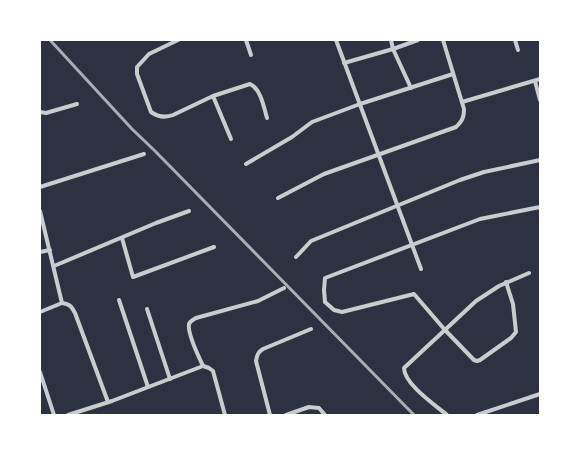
<svg xmlns="http://www.w3.org/2000/svg" width="580" height="455" font-family="Cabin,sans-serif">
<rect width="100%" height="100%" fill="#2d3142"/>
<g fill="none" stroke-linecap="round" stroke-linejoin="round">
<!-- minor -->
<g stroke="#caccd0" stroke-width="4">
<path d="M178 40 149 54 137 67V74L151 112C158 117 165 118 173 115L213 96 250 84C261 89 264 108 267 118"/>
<polyline points="246,40 251,55"/>
<polyline points="336,40 421,269"/>
<polyline points="391,40 393,49 411,88"/>
<polyline points="515,40 518,50"/>
<polyline points="344,63 393,49 418,40"/>
<polyline points="535,81 540,100"/>
<polyline points="213,96 231,139"/>
<polyline points="462,102 540,79"/>
<polyline points="40,112 46,113 77,104"/>
<polyline points="246,164 292,137 312,122 360,104 453,74"/>
<polyline points="40,187 144,154"/>
<path d="M278 198 324 174 456 127C462 121 464 118 464 109L443 40"/>
<polyline points="40,211 62,303 40,312"/>
<polyline points="122,238 133,277 214,247"/>
<polyline points="40,252 50,250"/>
<polyline points="296,257 311,241 460,180 484,172 540,160"/>
<polyline points="54,266 156,223 189,211"/>
<polyline points="506,282 513,304 516,332 511,338 480,360 477,361 474,360 445,330 414,294 342,312 334,310 325,302 324,290 325,278 480,219 540,207"/>
<polyline points="119,300 148,387"/>
<path d="M62 303C70 304 72 307 75 313L108 402"/>
<polyline points="147,309 170,379"/>
<path d="M203 366C199 357 187 334 189 324 190 321 193 320 196 318L258 301 284 288"/>
<polyline points="40,372 54,415"/>
<polyline points="68,415 112,401 203,366 209,368 213,371 225,415"/>
<path d="M270 415 256 361C257 355 258 352 263 349L311 329"/>
<polyline points="286,415 309,407 319,408 325,415"/>
<path d="M447 415C435 405 404 384 404 368L476 301 499 286 529 273"/>
<polyline points="477,415 540,394"/>
</g>
<!-- rail -->
<polyline stroke="#abadb3" stroke-width="3" points="50,40 132,129 155,151 414,415"/>
</g>
<!-- border -->
<rect width="580" height="455" fill="none" stroke="#ffffff" stroke-width="82"/>
</svg>
